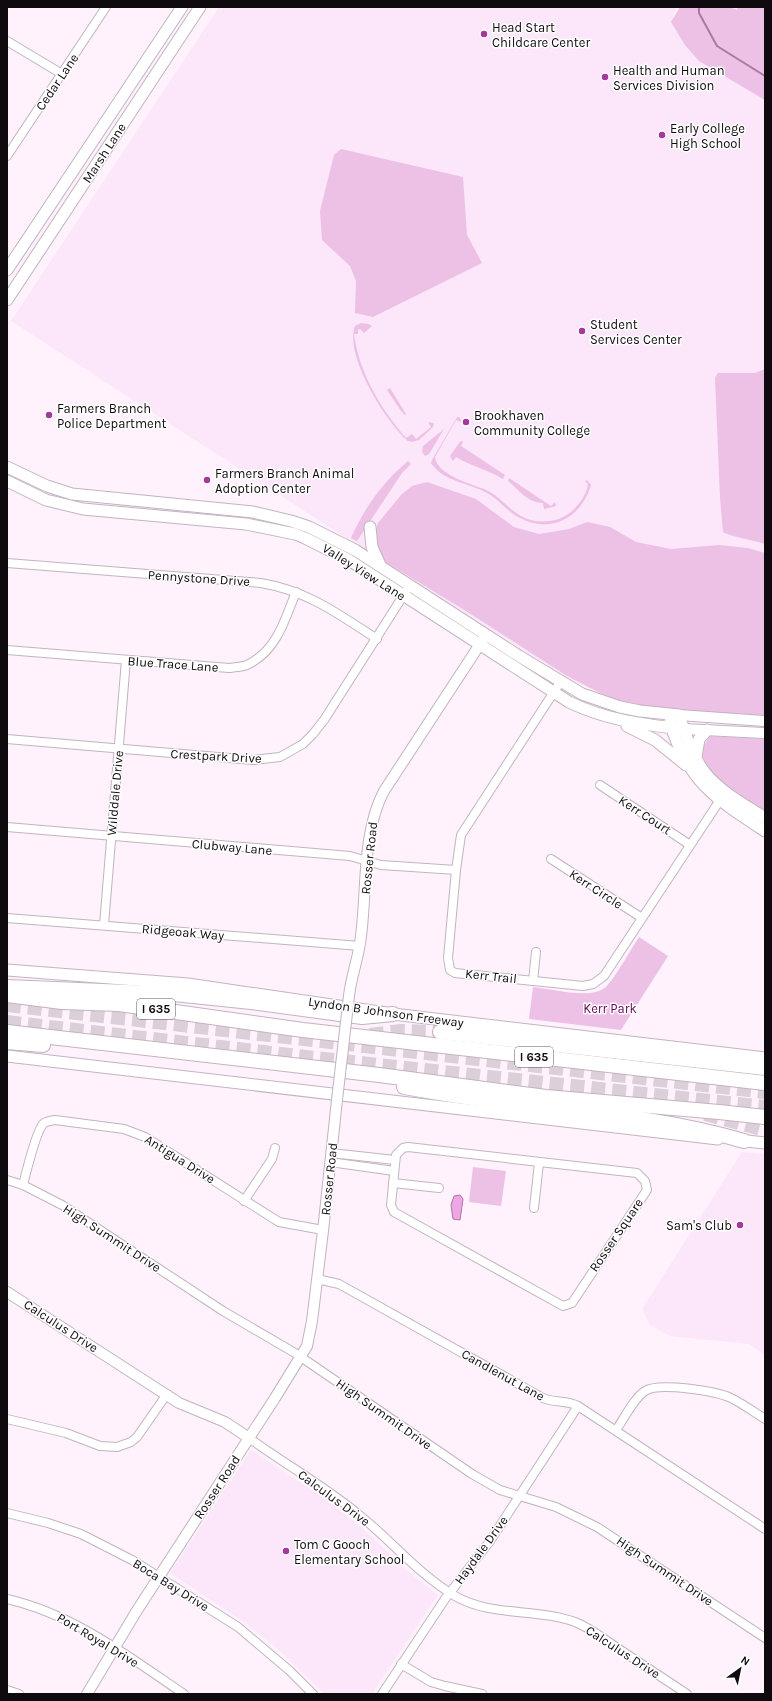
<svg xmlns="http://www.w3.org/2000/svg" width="772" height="1701" font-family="Karla,sans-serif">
<rect width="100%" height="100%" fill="#fff2fd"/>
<!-- built -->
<g fill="#fce6f9">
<polygon points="219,7 676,7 673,18 700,57 765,94 765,714 633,705 601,694 567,678 323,523 11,321"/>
<polygon points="742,1152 765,1154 765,1355 749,1344 670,1336 650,1325 642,1309"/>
<polygon points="251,1450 325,1499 363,1529 410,1573 438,1595 372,1694 324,1694 281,1652 244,1622 170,1573"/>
</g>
<!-- green -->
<g fill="#edc0e6">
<polygon points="680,7 729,7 738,10 736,7 765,7 765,100 699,61 685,45 671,22"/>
<polygon points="341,149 463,177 467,235 482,263 373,317 355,313 356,281 350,266 322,240 320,211 334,155"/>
<path d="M361 323 369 324 372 326 364 333 360 329 358 330V334H354C359 373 381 409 406 438L412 434 416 439 431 427 428 422 433 423 434 424 433 427 419 440 412 442 408 441C386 422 344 355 355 326Z"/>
<path d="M765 369V544C754 540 731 537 723 532L720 498 715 378 718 373H755Z"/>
<polygon points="390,388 406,414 405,415 401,411 387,390"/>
<path d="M457 417H459L462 421 461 422 456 420 435 457C436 474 471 484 484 489 499 495 508 509 521 516 537 525 560 523 573 510 580 503 587 494 588 484L585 481 587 480 591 485C582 516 553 534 522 519 509 514 500 500 487 493 470 483 443 482 431 463L432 460Z"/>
<polygon points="444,429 429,454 425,456 422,452 423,446"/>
<path d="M461 441 463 442 461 446 505 475 503 479C488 470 471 466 456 457L453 461 450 456 459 443Z"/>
<path d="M408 461 411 464 402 473 357 541 351 538C365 507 382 483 408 461Z"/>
<path d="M509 478 551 506 555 502 556 506 544 509 543 503C528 503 519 490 508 481Z"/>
<polygon points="427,482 476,499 514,527 539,534 569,529 587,522 610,527 636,542 671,549 719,545 748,548 765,553 765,716 668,710 618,702 567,676 466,611 382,560 372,543 378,523 402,494 412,486"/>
<polygon points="710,736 765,739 765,813 721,783 708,769 700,751"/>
<path d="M639 937 668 956 621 1030 529 1019 533 987C552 989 591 1000 606 987 615 978 631 949 639 937Z"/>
<polygon points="473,1167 506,1171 501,1206 469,1202"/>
</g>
<!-- water -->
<polygon fill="#efa6e6" stroke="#ac77a5" points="460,1195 463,1199 460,1220 453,1219 451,1205 454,1196"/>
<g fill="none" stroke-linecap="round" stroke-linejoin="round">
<!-- stream -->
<polyline stroke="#ac77a5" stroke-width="2" points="699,7 699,13 717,46 765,76"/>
<!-- motorway-tunnel -->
<g stroke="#dbcfd9" stroke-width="14" stroke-dasharray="14 7" stroke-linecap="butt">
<polyline points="7,1005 765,1092"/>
<polyline points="7,1022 315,1058 765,1107"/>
<polyline points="370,1035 401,1031 440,1032"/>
<polyline points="705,1114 765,1130"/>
</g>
<defs>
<g id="minor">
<polyline points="7,41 62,74"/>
<polyline points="7,156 106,7"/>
<path d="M7 563 261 583C308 591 338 614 377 639"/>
<path d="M7 650 229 668C235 667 242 667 247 665 277 651 285 619 296 592"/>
<polyline points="561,681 461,835 456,870 448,958 450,970 455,973 583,986 593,984 604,976 722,797"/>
<polyline points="7,739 253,760 280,757 303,744 313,734 324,720 410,585"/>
<polyline points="600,785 690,845"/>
<polyline points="7,827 350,856 381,865 456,870"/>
<polyline points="551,859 642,918"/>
<polyline points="7,918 360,946"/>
<polyline points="104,925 126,660"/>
<polyline points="533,981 536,952"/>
<polygon points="408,1147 637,1173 645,1181 647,1190 572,1303 563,1306 394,1212 391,1205 396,1155 403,1148"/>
<polyline points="331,1153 395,1160"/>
<polyline points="330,1162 394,1171"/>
<polyline points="7,1180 23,1185 62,1205 223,1311 295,1353 472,1474 500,1490 556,1507 597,1527 765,1638"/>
<polyline points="393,1183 439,1188"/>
<path d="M23 1185C26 1173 36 1132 43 1124 46 1121 50 1121 55 1120L124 1129 145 1137 279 1222 323 1230"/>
<polyline points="244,1201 272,1159 275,1148"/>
<polyline points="534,1208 539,1163"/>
<path d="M317 1279 339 1284 543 1398C554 1403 567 1400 578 1406L765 1529"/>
<polyline points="7,1419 66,1433 100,1446 117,1447 131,1442 137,1437 167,1394"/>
<path d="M616 1430C624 1419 634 1398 645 1391 659 1382 716 1391 731 1398 743 1404 754 1412 765 1419"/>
<path d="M249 1438C285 1464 324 1486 358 1514 391 1540 418 1574 455 1596 491 1617 537 1608 575 1622 591 1628 605 1640 619 1649 642 1664 664 1679 687 1694"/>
<polyline points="7,1513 48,1523 81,1534 132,1560 238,1627 290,1671 313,1694"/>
<path d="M7 1599C73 1614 128 1656 184 1694"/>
<polyline points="401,1664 431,1682 445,1686 482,1694"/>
<polyline points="7,1690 19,1694"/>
<polyline points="382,1694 445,1599 490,1541 578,1406"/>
</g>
<g id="tertiary">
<polyline points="679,715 765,721"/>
<polyline points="684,729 765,733"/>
<path d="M349 996C351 976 359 957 361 936 367 890 362 832 384 791L486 635"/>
<polyline points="7,1292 179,1403 225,1422 249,1438"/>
<polyline points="87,1694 136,1612 275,1398 307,1346 312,1321 323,1231 337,1100"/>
</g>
<g id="secondary">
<polyline points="7,270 182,7"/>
<polyline points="7,300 200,7"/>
<path d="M7 467 47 486 72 494 253 512 291 521 309 527 355 550 519 656 582 694 620 707 640 711 679 715C686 735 692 757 706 774 722 793 745 805 765 818"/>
<path d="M7 481 46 500 83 509 246 524 295 534 305 538 349 560 569 702C606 720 644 725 684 729"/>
<polyline points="370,527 372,547 380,565"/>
<path d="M670 722C687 781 716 799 765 831"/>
<polyline points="627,726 655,740 686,765"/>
<polyline points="696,757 699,739 707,730"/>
<polyline points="7,970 188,984 393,1014 765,1058"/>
<polyline points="7,1056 718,1139"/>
<polyline points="737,1140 765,1143"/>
</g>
<g id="motorway">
<polyline points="7,987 174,994 251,1002 362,1017 393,1014"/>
<polyline points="7,995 62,1002 119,1004 303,1030 765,1083"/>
<polyline points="7,1032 379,1075 546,1097 719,1112 765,1117"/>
<polyline points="440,1032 765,1068"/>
<polyline points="7,1042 43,1045"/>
<path d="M404 1087C437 1093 470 1098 504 1102 584 1112 666 1118 744 1141"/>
</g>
</defs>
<!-- minor casing -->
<use href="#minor" stroke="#c2b3c0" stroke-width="10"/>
<!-- tertiary casing -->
<use href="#tertiary" stroke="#c2b3c0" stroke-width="12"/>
<!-- secondary casing -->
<use href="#secondary" stroke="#c2b3c0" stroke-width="13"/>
<!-- motorway casing -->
<use href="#motorway" stroke="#c2b3c0" stroke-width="16"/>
<!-- minor -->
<use href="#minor" stroke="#fff" stroke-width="8"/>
<!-- tertiary -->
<use href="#tertiary" stroke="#fff" stroke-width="10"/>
<!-- secondary -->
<use href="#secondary" stroke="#fff" stroke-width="11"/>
<!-- motorway -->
<use href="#motorway" stroke="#fff" stroke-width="14"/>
<defs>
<polyline id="tertiary-bridge" points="337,1100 349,996"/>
</defs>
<!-- tertiary-bridge casing -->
<use href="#tertiary-bridge" stroke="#c2b3c0" stroke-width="12" stroke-linecap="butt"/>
<!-- tertiary-bridge -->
<use href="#tertiary-bridge" stroke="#fff" stroke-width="10"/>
</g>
<!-- markers -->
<g fill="#a3399a" stroke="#fff" stroke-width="1.5">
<circle cx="484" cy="34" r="4"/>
<circle cx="605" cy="77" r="4"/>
<circle cx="662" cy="135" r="4"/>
<circle cx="582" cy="331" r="4"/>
<circle cx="49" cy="415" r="4"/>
<circle cx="466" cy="422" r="4"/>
<circle cx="207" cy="480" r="4"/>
<circle cx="740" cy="1225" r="4"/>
<circle cx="286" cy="1551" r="4"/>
</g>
<g text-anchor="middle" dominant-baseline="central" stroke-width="3" stroke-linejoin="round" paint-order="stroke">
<!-- shield labels -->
<g fill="#fff" stroke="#575456" stroke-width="1">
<rect x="137" y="999" width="38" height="20" rx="3"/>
<rect x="515" y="1047" width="38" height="20" rx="3"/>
</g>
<g font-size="12" font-weight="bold" fill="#0f0a0e">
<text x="156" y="1009">I 635</text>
<text x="534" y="1057">I 635</text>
</g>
<!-- poi labels -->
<g font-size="13" fill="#0f0a0e" stroke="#fff" text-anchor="start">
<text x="492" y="27">Head Start<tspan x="492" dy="15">Childcare Center</tspan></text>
<text x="613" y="70">Health and Human<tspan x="613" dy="15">Services Division</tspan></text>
<text x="670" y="128">Early College<tspan x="670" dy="15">High School</tspan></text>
<text x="590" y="324">Student<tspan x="590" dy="15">Services Center</tspan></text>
<text x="57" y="408">Farmers Branch<tspan x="57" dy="15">Police Department</tspan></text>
<text x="474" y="415">Brookhaven<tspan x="474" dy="15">Community College</tspan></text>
<text x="215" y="473">Farmers Branch Animal<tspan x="215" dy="15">Adoption Center</tspan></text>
<text x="732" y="1225" text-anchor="end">Sam's Club</text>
<text x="294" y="1544">Tom C Gooch<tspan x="294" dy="15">Elementary School</tspan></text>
</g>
<!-- street labels -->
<g font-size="13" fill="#0f0a0e" stroke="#fff">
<text transform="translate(57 82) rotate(-56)">Cedar Lane</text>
<text transform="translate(104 153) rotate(-57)">Marsh Lane</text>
<text transform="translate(364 572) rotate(32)">Valley View Lane</text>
<text transform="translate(199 578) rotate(4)">Pennystone Drive</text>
<text transform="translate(173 664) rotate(4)">Blue Trace Lane</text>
<text transform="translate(216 756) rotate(3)">Crestpark Drive</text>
<text transform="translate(115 793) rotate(-85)">Wilddale Drive</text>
<text transform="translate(645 815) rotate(33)">Kerr Court</text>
<text transform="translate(232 847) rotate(5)">Clubway Lane</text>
<text transform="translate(369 858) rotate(-84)">Rosser Road</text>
<text transform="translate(596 889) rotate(33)">Kerr Circle</text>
<text transform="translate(183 932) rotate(5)">Ridgeoak Way</text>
<text transform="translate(491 976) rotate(6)">Kerr Trail</text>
<text transform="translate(386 1012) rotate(8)">Lyndon B Johnson Freeway</text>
<text transform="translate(180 1159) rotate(32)">Antigua Drive</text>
<text transform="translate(329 1179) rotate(-84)">Rosser Road</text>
<text transform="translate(616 1235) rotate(-56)">Rosser Square</text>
<text transform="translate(112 1238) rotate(33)">High Summit Drive</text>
<text transform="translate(61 1326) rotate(33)">Calculus Drive</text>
<text transform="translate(503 1375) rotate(29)">Candlenut Lane</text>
<text transform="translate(384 1414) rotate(35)">High Summit Drive</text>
<text transform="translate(217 1487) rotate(-57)">Rosser Road</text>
<text transform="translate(334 1498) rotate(36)">Calculus Drive</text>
<text transform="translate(481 1550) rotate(-54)">Haydale Drive</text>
<text transform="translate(665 1571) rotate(34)">High Summit Drive</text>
<text transform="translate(171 1585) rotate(32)">Boca Bay Drive</text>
<text transform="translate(98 1640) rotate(31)">Port Royal Drive</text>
<text transform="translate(623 1652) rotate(33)">Calculus Drive</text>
</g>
<!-- park labels -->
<g font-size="13" fill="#60065a" stroke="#fff">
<text x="610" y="1008">Kerr Park</text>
</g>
</g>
<!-- border -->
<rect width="772" height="1701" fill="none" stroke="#0f0a0e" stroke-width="16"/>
<!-- north arrow -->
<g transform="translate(740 1669) rotate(33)" stroke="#ffffff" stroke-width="3" paint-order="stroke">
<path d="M0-3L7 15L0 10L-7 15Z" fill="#0f0a0e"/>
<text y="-6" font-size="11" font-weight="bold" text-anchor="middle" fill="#0f0a0e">N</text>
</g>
</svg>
